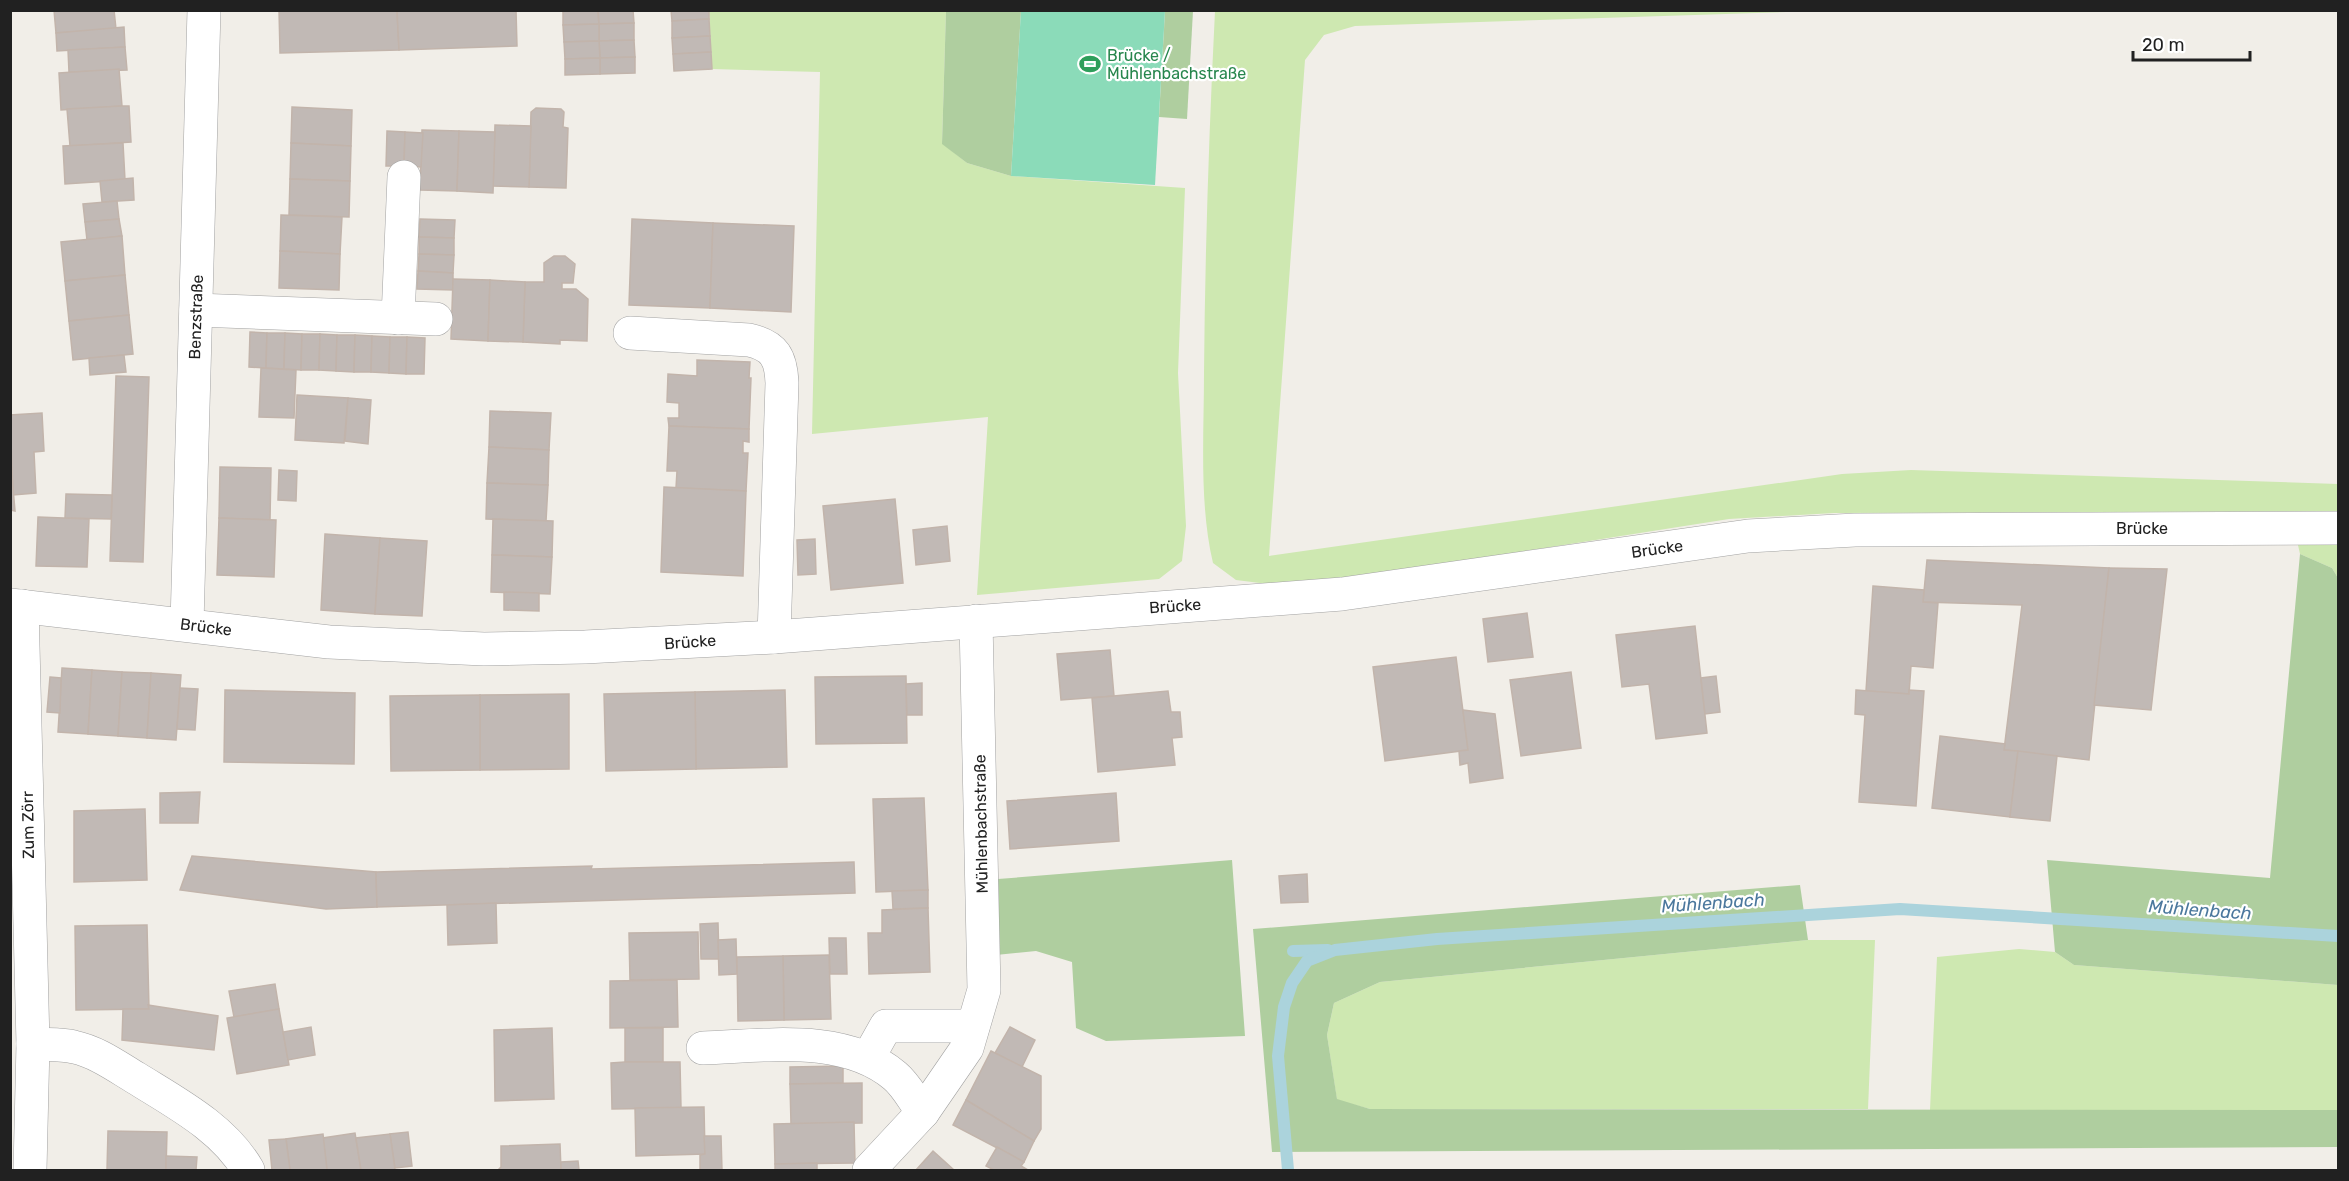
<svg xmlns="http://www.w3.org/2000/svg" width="2349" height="1181" font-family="Rubik,sans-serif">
<rect width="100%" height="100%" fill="#f1eee8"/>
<!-- grass -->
<g fill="#cee8b1">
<polygon points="709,11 946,11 942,143 967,163 1011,176 1185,188 1178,373 1186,526 1182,561 1159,579 977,595 988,417 812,434 820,72 712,69"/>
<path d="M1215 11H1820L1355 26 1324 35 1305 60 1269 556 1842 474 1911 470 2338 484V511L1834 513 1729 519 1347 579 1276 585 1236 580 1213 563C1199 504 1204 435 1204 373 1205 252 1209 131 1215 11Z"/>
<polygon points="2338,544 2338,578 2332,568 2300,554 2298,545"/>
<polygon points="1808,940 1875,940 1868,1109 1370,1109 1337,1100 1327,1035 1334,1003 1380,982"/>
<polygon points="2019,949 2055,952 2074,965 2338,985 2338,1110 1930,1110 1937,957"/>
</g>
<!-- forest -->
<g fill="#afce9f">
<polygon points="946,11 1021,11 1011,176 967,163 942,144"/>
<polygon points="1165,11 1193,11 1187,119 1159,117"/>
<polygon points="2300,554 2332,568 2338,578 2338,985 2074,965 2055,952 2047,860 2270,878"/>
<polygon points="1232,860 1245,1036 1106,1041 1076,1028 1072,962 1036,951 986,956 998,879"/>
<polygon points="1800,885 1808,940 1380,982 1334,1003 1327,1035 1337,1099 1370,1109 2338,1110 2338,1147 1272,1152 1253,929"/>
</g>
<!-- pitch -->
<polygon fill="#8bdbb9" points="1021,11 1165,11 1155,185 1011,176"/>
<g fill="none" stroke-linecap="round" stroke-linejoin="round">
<!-- stream -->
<g stroke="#abd3dc" stroke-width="12">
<polyline points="1293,951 1328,950"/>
<polyline points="1288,1170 1278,1056 1284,1007 1292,983 1307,961 1335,950 1437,939 1900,909 2338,936"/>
</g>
</g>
<!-- building -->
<g fill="#c1b9b5" stroke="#c2b4ab" stroke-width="1.5">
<polygon points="54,10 114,10 116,29 56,33"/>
<polygon points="279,10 397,10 399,50 280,53"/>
<polygon points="397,10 516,10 517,46 399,50"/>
<polygon points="563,10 598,10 599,24 563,25"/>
<polygon points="598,10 633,10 634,23 599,24"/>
<polygon points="671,10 709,10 709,19 672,21"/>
<polygon points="709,19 710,36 672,38 672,21"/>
<polygon points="634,23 634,40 599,41 599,24"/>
<polygon points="599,24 599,41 564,42 563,25"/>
<polygon points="124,27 125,47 57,51 56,33"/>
<polygon points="710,36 711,52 673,54 672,38"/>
<polygon points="634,40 635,57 600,58 599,41"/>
<polygon points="599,41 600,58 565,59 564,42"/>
<polygon points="125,47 127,70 69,72 68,50"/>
<polygon points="711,52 712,69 674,71 673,54"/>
<polygon points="635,57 635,73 600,74 600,58"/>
<polygon points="600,58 600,74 565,75 565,59"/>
<polygon points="119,69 122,106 61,110 59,73"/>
<polygon points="122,106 129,106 131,142 70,146 67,109"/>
<polygon points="292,107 352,110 351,146 291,143"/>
<polygon points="536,108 561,109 564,112 563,127 568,128 566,188 529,187 531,112"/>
<polygon points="495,125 531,126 529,187 493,186"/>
<polygon points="422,130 459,131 457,191 420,190"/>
<polygon points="387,131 405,132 404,166 386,166"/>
<polygon points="459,131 495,132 493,193 457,191"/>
<polygon points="405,132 423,133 421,167 404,166"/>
<polygon points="123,143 125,180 65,184 63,146"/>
<polygon points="291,143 351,146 350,181 290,179"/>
<polygon points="133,178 134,200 102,202 100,181"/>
<polygon points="290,179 350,181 349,217 289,215"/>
<polygon points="117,201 119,219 85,222 83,204"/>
<polygon points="281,215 342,217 340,254 280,251"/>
<polygon points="119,219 122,236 87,240 85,222"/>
<polygon points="420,219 455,220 454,238 419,237"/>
<polygon points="632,219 713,223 710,308 629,305"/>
<polygon points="713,223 794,226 791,312 710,308"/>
<polygon points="122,236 125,275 65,281 61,242"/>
<polygon points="419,237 454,238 454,255 419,254"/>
<polygon points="280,251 340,254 339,290 279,288"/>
<polygon points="419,254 454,255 453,273 418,271"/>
<polygon points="554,256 565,256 575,264 573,283 562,283 562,289 576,289 588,299 587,341 560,340 560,344 523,342 525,282 544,282 544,263"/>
<polygon points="418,271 453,273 453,290 417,289"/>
<polygon points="125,275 129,315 69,321 65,281"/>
<polygon points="453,279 490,280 488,341 451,339"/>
<polygon points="490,280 525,282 523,342 488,341"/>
<polygon points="129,315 133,354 73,360 69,321"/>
<polygon points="250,332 267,333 266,368 249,367"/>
<polygon points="267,333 285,333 284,369 266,368"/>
<polygon points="285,333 302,334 301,370 284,369"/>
<polygon points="302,334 320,334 319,370 301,370"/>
<polygon points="320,334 337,335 336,371 319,370"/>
<polygon points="337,335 355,335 354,372 336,371"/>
<polygon points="355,335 372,336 371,372 354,372"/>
<polygon points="372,336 390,337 389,373 371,372"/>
<polygon points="390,337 407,337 406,374 389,373"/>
<polygon points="407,337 425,338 424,374 406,374"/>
<polygon points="124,355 126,372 90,375 89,358"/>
<polygon points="697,360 750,362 749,378 751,378 749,429 669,426 668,418 679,418 679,403 667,402 668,374 697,376"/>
<polygon points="261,368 296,370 294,418 259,417"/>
<polygon points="116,376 149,377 143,562 110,561"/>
<polygon points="297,395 348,398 344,443 295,440"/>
<polygon points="348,398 371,400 368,444 345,441"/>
<polygon points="490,411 551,413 549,450 489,447"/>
<polygon points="42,413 44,451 34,452 36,493 13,495 10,415"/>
<polygon points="669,426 749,429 749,442 743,441 743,453 748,453 746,491 676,488 677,471 667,471"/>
<polygon points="489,447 549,450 548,485 487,483"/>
<polygon points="10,464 11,464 15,511 10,510"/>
<polygon points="220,467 271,468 270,520 219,518"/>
<polygon points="279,470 297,471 296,501 278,500"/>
<polygon points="487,483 548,485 546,521 486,519"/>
<polygon points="664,487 746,491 743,576 661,572"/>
<polygon points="66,494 112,495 111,519 65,518"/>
<polygon points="895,499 903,583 831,590 823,506"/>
<polygon points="38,517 89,519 87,567 36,566"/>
<polygon points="219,518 276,520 274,577 217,575"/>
<polygon points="493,519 553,521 552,557 492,555"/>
<polygon points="947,526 950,561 916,565 913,530"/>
<polygon points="325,534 380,538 375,614 321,610"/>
<polygon points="380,538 427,541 422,616 375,614"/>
<polygon points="815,539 816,574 798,575 797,540"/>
<polygon points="492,555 552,557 550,594 491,592"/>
<polygon points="1927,560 2109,568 2089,760 2004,750 2022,605 1923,602"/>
<polygon points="2109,568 2167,569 2151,710 2094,705"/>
<polygon points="1873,586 1924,590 1923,602 1938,603 1933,668 1911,666 1909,694 1866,691"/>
<polygon points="504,592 539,593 539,611 504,610"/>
<polygon points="1527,613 1533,657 1488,662 1483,619"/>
<polygon points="1695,626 1707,733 1656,739 1649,684 1622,687 1616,635"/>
<polygon points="1110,650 1114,696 1061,700 1057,654"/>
<polygon points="1456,657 1468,750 1385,761 1373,667"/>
<polygon points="62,668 92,670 88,734 58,732"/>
<polygon points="92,670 122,672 118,736 88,734"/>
<polygon points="122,672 151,673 147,738 118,736"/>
<polygon points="1571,672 1581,748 1521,756 1510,680"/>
<polygon points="151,673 181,675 176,740 147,738"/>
<polygon points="906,676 907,743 816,744 815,677"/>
<polygon points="1716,676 1720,712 1705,714 1701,678"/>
<polygon points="50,677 61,678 60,713 47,712"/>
<polygon points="922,683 922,715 907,715 906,684"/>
<polygon points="180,688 198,689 195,730 177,729"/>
<polygon points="225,690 355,693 354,764 224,762"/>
<polygon points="785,690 787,767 696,769 695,692"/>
<polygon points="1856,690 1909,694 1909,690 1924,691 1916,806 1859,802 1865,715 1855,714"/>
<polygon points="1168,691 1171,712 1180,712 1182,737 1172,738 1175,765 1098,772 1092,698"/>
<polygon points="695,692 696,769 606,771 604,694"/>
<polygon points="569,694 569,769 480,770 480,695"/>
<polygon points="480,695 480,770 391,771 390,696"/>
<polygon points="1463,710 1495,714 1503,778 1470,783 1468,763 1460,765 1459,751 1468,750"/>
<polygon points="1940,736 2005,744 2004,750 2018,751 2010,817 1932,808"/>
<polygon points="2018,751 2057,756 2050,821 2010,817"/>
<polygon points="200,792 198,823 160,823 160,793"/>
<polygon points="1116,793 1119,841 1010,849 1007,801"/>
<polygon points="924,798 928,890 876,892 873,799"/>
<polygon points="145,809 147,880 74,882 74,811"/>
<polygon points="192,856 376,872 377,907 326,909 180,890"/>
<polygon points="854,862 855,893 377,907 376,872 592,866 591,869"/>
<polygon points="1307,874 1308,902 1281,903 1279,876"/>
<polygon points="928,890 928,908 893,909 892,891"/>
<polygon points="496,903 497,943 448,945 447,905"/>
<polygon points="928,908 930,972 869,974 868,933 882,933 882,910"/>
<polygon points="718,923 719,959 701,959 700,924"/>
<polygon points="147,925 149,1009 76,1010 75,926"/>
<polygon points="698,932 699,979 630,980 629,933"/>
<polygon points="829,938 846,938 847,974 830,974"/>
<polygon points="736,939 737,974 719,975 718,940"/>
<polygon points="829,955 831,1019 784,1020 783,956"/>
<polygon points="783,956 784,1020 738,1021 737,957"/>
<polygon points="677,980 678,1027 610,1028 610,981"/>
<polygon points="275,984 279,1009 234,1017 229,991"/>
<polygon points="148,1005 218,1016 214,1050 122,1040 123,1009 149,1009"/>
<polygon points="279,1009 289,1065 237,1074 227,1018"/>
<polygon points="311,1027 315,1055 288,1060 283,1032"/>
<polygon points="1010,1027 1035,1040 1022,1067 995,1053"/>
<polygon points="552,1028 554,1099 495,1101 494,1030"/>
<rect x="625" y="1028" width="38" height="34"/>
<polygon points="991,1051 1041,1076 1041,1129 1034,1141 966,1100"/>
<polygon points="625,1062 680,1062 681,1108 612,1109 611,1063"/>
<polygon points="843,1066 843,1083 790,1084 790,1067"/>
<polygon points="862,1083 862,1123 791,1124 790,1084"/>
<polygon points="966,1100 1034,1141 1024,1162 953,1125"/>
<polygon points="704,1107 705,1154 636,1156 635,1108"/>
<polygon points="854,1122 855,1163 775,1164 774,1124"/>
<polygon points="108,1131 167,1132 166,1170 107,1170"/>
<polygon points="408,1132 412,1166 395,1168 390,1134"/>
<polygon points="355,1133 361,1170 327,1170 323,1138"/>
<polygon points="323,1134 327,1170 290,1170 286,1139"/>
<polygon points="390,1134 395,1170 361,1170 356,1138"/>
<polygon points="704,1136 721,1136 722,1170 700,1170 700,1155 705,1154"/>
<polygon points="286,1139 290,1170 272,1170 269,1140"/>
<polygon points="560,1144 561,1170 498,1170 501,1167 501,1146"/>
<polygon points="997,1147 1024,1162 1021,1166 1028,1170 994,1170 986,1166"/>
<polygon points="933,1151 954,1170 916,1170"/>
<polygon points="166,1156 197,1157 196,1170 166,1170"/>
<polygon points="578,1161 579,1170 561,1170 561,1162"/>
<polygon points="817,1163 817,1170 775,1170 775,1164"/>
</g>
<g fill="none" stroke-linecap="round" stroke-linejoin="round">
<defs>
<g id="minor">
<polyline points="196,310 436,319"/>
<polyline points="398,318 404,177"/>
<path d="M630 333 749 340C775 346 781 358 782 383L774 637"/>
<polyline points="10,605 329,642 484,649 585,647 774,637 1342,594 1748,536 1855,530 2338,528"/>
<polyline points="22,606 33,1044 30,1170"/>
<polyline points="187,624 204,10"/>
<path d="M33 1044C47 1045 62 1044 74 1047 97 1052 116 1066 136 1078 176 1103 224 1128 248 1170"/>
<path d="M703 1048C765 1046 844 1033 895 1076 906 1085 914 1101 923 1112"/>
<polyline points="868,1058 886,1026 973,1026"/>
<polyline points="869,1170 923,1112 967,1048 984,990 976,621"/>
</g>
</defs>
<!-- minor casing -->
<use href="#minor" stroke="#a2a2a2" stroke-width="34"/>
<!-- minor -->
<use href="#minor" stroke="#fff" stroke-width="33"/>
</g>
<!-- icons -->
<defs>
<symbol id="stadium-bare" viewBox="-9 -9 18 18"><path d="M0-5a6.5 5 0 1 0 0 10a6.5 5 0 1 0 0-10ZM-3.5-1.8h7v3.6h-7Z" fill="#2e9e5b" stroke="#fff" stroke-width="2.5" paint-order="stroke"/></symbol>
</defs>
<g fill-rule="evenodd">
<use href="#stadium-bare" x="1075" y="49" width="30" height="30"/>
</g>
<g text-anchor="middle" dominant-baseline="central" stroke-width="4.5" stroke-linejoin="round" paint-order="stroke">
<!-- leisure labels -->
<g font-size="16" fill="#27864d" stroke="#fff" text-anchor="start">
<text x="1107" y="55">Brücke /<tspan x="1107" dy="18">Mühlenbachstraße</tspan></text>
</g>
<!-- street labels -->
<g font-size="16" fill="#212121" stroke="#fff">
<text transform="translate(196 317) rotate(-88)">Benzstraße</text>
<text x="2142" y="528">Brücke</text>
<text transform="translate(1657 549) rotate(-8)">Brücke</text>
<text transform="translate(1175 606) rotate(-4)">Brücke</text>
<text transform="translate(206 627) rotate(7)">Brücke</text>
<text transform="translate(690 642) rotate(-4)">Brücke</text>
<text transform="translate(981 824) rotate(-91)">Mühlenbachstraße</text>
<text transform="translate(28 825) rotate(-91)">Zum Zörr</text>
</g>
<!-- water labels -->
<g font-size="18" font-style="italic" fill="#4b789d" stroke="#fff">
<text transform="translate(1713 903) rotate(-4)">Mühlenbach</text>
<text transform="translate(2200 910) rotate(4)">Mühlenbach</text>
</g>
</g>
<!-- border -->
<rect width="2349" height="1181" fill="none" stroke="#212121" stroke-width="24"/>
<!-- scale -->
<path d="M2133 51v9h117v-9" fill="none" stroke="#212121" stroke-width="3"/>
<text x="2142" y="51" font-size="18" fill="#212121" stroke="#ffffff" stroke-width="4.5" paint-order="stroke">20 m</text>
</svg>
